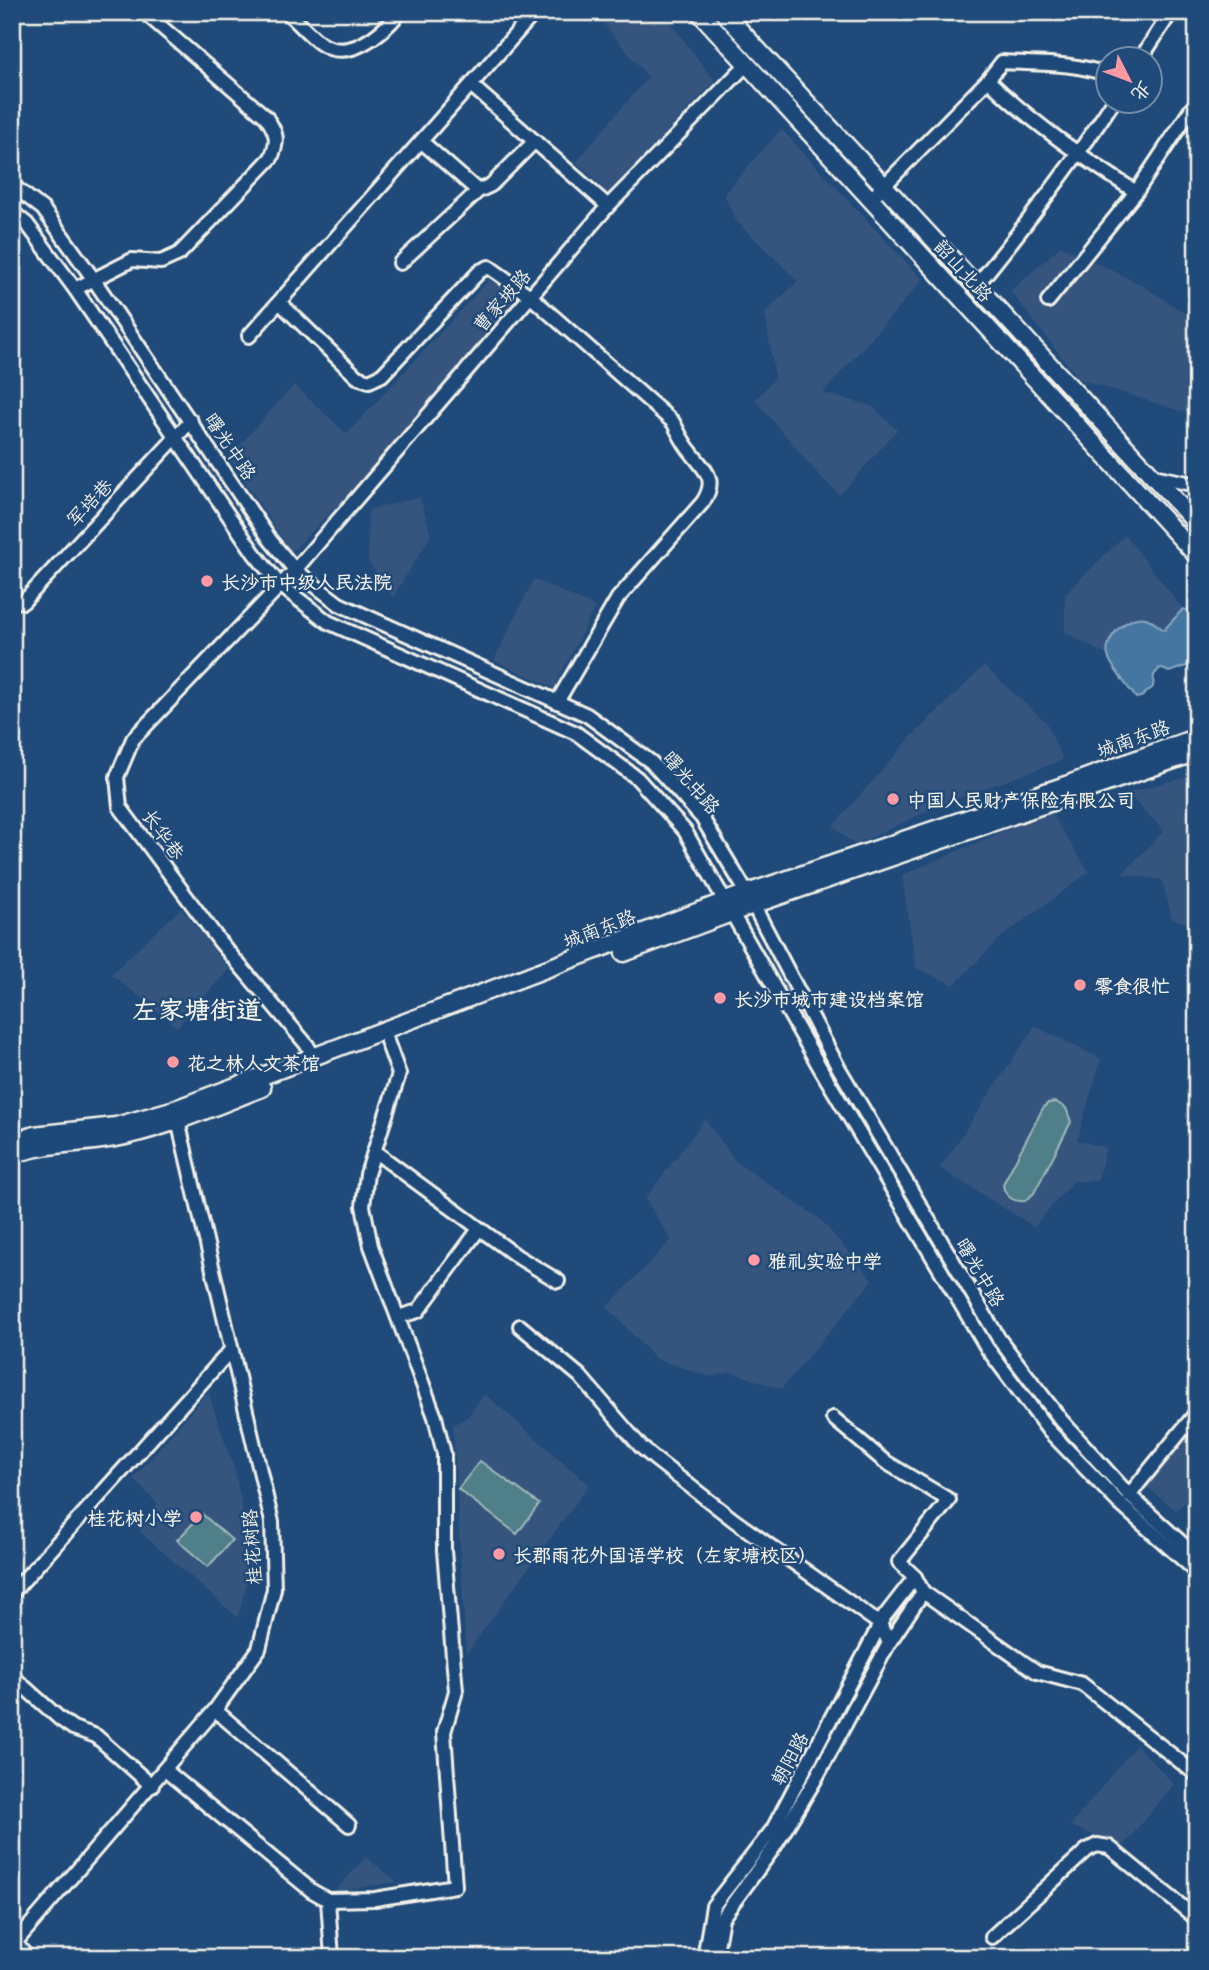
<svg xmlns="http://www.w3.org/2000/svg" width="1209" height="1970" font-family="Mali,'LXGW WenKai TC',sans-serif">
<rect width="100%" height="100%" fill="#1f4a7a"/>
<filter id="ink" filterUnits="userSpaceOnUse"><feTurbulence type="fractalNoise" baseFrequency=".0143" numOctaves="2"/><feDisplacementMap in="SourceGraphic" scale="14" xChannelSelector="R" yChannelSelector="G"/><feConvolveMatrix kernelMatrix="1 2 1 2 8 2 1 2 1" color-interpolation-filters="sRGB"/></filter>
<g filter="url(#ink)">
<!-- built -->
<g fill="#34557f">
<polygon points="594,12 662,12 715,81 608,193 576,162 648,77"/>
<polygon points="781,129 923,280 823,393 872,406 897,430 840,495 818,474 755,400 775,378 765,313 798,281 736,221 724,194"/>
<polygon points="1061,246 1142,285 1197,321 1197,404 1190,414 1079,379 1010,291"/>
<polygon points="489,280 519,296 364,479 291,552 229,457 294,385 347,434"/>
<polygon points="420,497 431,535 393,597 368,562 368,510"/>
<polygon points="1125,535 1183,609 1164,631 1147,618 1109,641 1108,656 1065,632 1065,594"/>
<polygon points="534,579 595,607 554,688 494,660"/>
<polygon points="984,666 1046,722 1063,760 943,804 855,845 833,826 912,736"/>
<polygon points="1197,774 1197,925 1172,919 1162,880 1122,874 1164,831 1127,793"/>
<polygon points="1050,811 1089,872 999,939 954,985 916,968 902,875"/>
<polygon points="181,908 229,969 177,1027 111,974"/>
<polygon points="1035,1026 1101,1059 1077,1140 1106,1148 1097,1181 1073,1181 1034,1227 940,1168"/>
<polygon points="705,1119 736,1162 820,1219 873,1280 781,1389 732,1372 710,1377 656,1359 607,1307 671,1240 645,1199"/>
<polygon points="208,1392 235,1471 252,1561 238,1618 139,1531 158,1504 133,1479"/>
<polygon points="485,1394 589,1485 466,1654 453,1425 468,1416"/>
<polygon points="1197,1425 1197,1490 1176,1511 1145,1485"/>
<polygon points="1136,1745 1174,1784 1123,1846 1070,1826"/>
<polygon points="366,1857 397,1882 335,1891"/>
</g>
<!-- green -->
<g fill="#4f7f89" stroke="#a2b8b8" stroke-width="2">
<path d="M1056 1102 1066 1108 1071 1122 1034 1193 1025 1201C1014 1202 1004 1197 1003 1184L1043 1108 1048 1103Z"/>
<polygon points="480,1461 539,1504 517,1534 458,1489"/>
<polygon points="202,1514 232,1540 208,1567 177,1540"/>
</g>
<!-- water -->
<path fill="#4576a2" stroke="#8ba7be" stroke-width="2" d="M1183 609 1197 614V665H1189L1169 672 1160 668 1154 675 1153 687 1141 697 1136 698C1129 688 1111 667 1108 656 1103 638 1128 614 1146 618 1152 620 1159 627 1164 630Z"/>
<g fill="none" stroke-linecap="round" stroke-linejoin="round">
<defs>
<g id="minor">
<path d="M287 12C298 22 308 34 320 43 348 63 382 34 400 12"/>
<polyline points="1140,60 1171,12"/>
<path d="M988 80C1033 124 1084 158 1136 192"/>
<polyline points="472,86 608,206"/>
<polyline points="422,142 478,191"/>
<polyline points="12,185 43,209 92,277 271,541 295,570 339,604 587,715 651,762 702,818 747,893 837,1065 999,1339 1061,1420 1129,1495 1197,1557"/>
<path d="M871 199 988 80 1002 62C1037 64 1075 62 1108 75"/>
<polyline points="12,212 27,224 75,289 254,553 280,585 328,622 576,733 637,778 685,831 822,1071 987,1348 1049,1431 1120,1504 1197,1572"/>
<polyline points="400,263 478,191 491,185 535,141"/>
<path d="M976 286C1025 226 1071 166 1113 102"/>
<path d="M75 289 132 260 161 262 179 254 271 158C279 140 277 133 266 117L144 12"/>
<polyline points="1048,301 1136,192 1192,108 1197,112"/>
<path d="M279 302 357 377 369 381 382 375 480 271 489 267 530 296 673 422C679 433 683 443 691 452 705 471 718 478 703 502L618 598 557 702"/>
<polyline points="249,336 535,12"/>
<polyline points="1153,476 1197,485"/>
<polyline points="12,600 23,602 191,421"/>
<polyline points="314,1057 307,1045 220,942 120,807 117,777 133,739 295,570 608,206 746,65"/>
<polyline points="374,1151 518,1257 558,1281"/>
<polyline points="398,1317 418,1311 479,1229"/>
<polyline points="520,1326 580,1376 641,1447 655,1459 735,1521 880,1624 889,1643"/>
<polyline points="833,1418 884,1461 949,1500 899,1562 915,1577 923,1592 1037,1672 1082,1684 1197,1775"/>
<polyline points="1129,1495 1197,1412"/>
<polyline points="12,1593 231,1350"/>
<polyline points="12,1676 60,1719 73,1728 96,1736 152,1786"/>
<polyline points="215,1710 349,1825"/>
<polyline points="165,1770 312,1891 328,1900 375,1899 455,1886 444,1732 456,1691 444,1551 444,1454 435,1417 371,1246 363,1206 367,1174 399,1074 387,1041"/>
<polyline points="328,1900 332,1958"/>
<polyline points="992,1937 1087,1850 1097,1845 1109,1847 1197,1919"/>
<polyline points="14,1944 215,1710 259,1649 274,1589 272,1522 176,1112"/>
<polyline points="704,1958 713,1906 773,1829 884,1617 915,1577"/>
<polyline points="715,1958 722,1918 775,1846 815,1780 889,1643 923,1592"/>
</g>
<g id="major">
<polyline points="699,12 1197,556"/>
<polyline points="723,12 1197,524"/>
<polyline points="624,953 753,905 1197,752"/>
<polyline points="12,1142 34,1135 116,1126 175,1109 747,893 1063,786 1197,737"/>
<path d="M12 1155C50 1141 91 1145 129 1135 175 1124 218 1105 262 1088"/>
<polyline points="12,1942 26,1958"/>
</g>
</defs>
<!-- minor casing -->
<use href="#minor" stroke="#f4f1e8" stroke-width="18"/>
<!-- major casing -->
<use href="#major" stroke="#f4f1e8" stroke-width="21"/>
<!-- minor -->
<use href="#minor" stroke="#1f4a7a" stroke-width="12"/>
<!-- major -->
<use href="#major" stroke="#1f4a7a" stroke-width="16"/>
</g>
</g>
<!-- markers -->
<g fill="#ff9aa2" stroke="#1f4a7a" stroke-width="2.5">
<circle cx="207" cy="581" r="7"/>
<circle cx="893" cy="799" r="7"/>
<circle cx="1080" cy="985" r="7"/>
<circle cx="720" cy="998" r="7"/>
<circle cx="173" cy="1062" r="7"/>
<circle cx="754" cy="1260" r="7"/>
<circle cx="196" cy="1517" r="7"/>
<circle cx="499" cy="1554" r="7"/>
</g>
<g text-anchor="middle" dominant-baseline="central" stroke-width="5" stroke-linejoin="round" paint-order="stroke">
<!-- street labels -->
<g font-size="19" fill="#f4f1e8" stroke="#1f4a7a">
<text transform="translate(964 270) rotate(48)">韶山北路</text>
<text transform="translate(501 300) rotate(-49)">曹家坡路</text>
<text transform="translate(231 446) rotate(56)">曙光中路</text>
<text transform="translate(89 502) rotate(-47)">军培巷</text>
<text transform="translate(1133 738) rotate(-20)">城南东路</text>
<text transform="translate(692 782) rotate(49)">曙光中路</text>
<text transform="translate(164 834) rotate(54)">长华巷</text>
<text transform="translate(599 928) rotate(-21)">城南东路</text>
<text transform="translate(981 1272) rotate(59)">曙光中路</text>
<text transform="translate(251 1547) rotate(-94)">桂花树路</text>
<text transform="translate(789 1758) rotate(-62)">朝阳路</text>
</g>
<!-- poi labels -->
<g font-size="19" font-weight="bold" fill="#f4f1e8" stroke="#1f4a7a" text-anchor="start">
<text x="221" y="581">长沙市中级人民法院</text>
<text x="907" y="799">中国人民财产保险有限公司</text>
<text x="1094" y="985">零食很忙</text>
<text x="734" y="998">长沙市城市建设档案馆</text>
<text x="187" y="1062">花之林人文茶馆</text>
<text x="768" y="1260">雅礼实验中学</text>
<text x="182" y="1517" text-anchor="end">桂花树小学</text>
<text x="513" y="1554">长郡雨花外国语学校（左家塘校区）</text>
</g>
<!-- district labels -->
<g font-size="26" font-weight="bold" fill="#f4f1e8" stroke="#1f4a7a">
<text x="197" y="1009">左家塘街道</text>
</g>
</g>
<!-- margin -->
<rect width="1209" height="1970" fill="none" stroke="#1f4a7a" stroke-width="42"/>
<rect x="21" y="21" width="1167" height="1928" fill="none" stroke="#f4f1e8" stroke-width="2.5" filter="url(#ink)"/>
<!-- north arrow -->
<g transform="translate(1129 80) rotate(132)"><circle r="33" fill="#1f4a7a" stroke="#748da6" stroke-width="2"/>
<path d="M0-5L12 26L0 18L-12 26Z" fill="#ff9aa2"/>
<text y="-10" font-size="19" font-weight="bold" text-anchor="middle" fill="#f4f1e8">北</text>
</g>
</svg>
